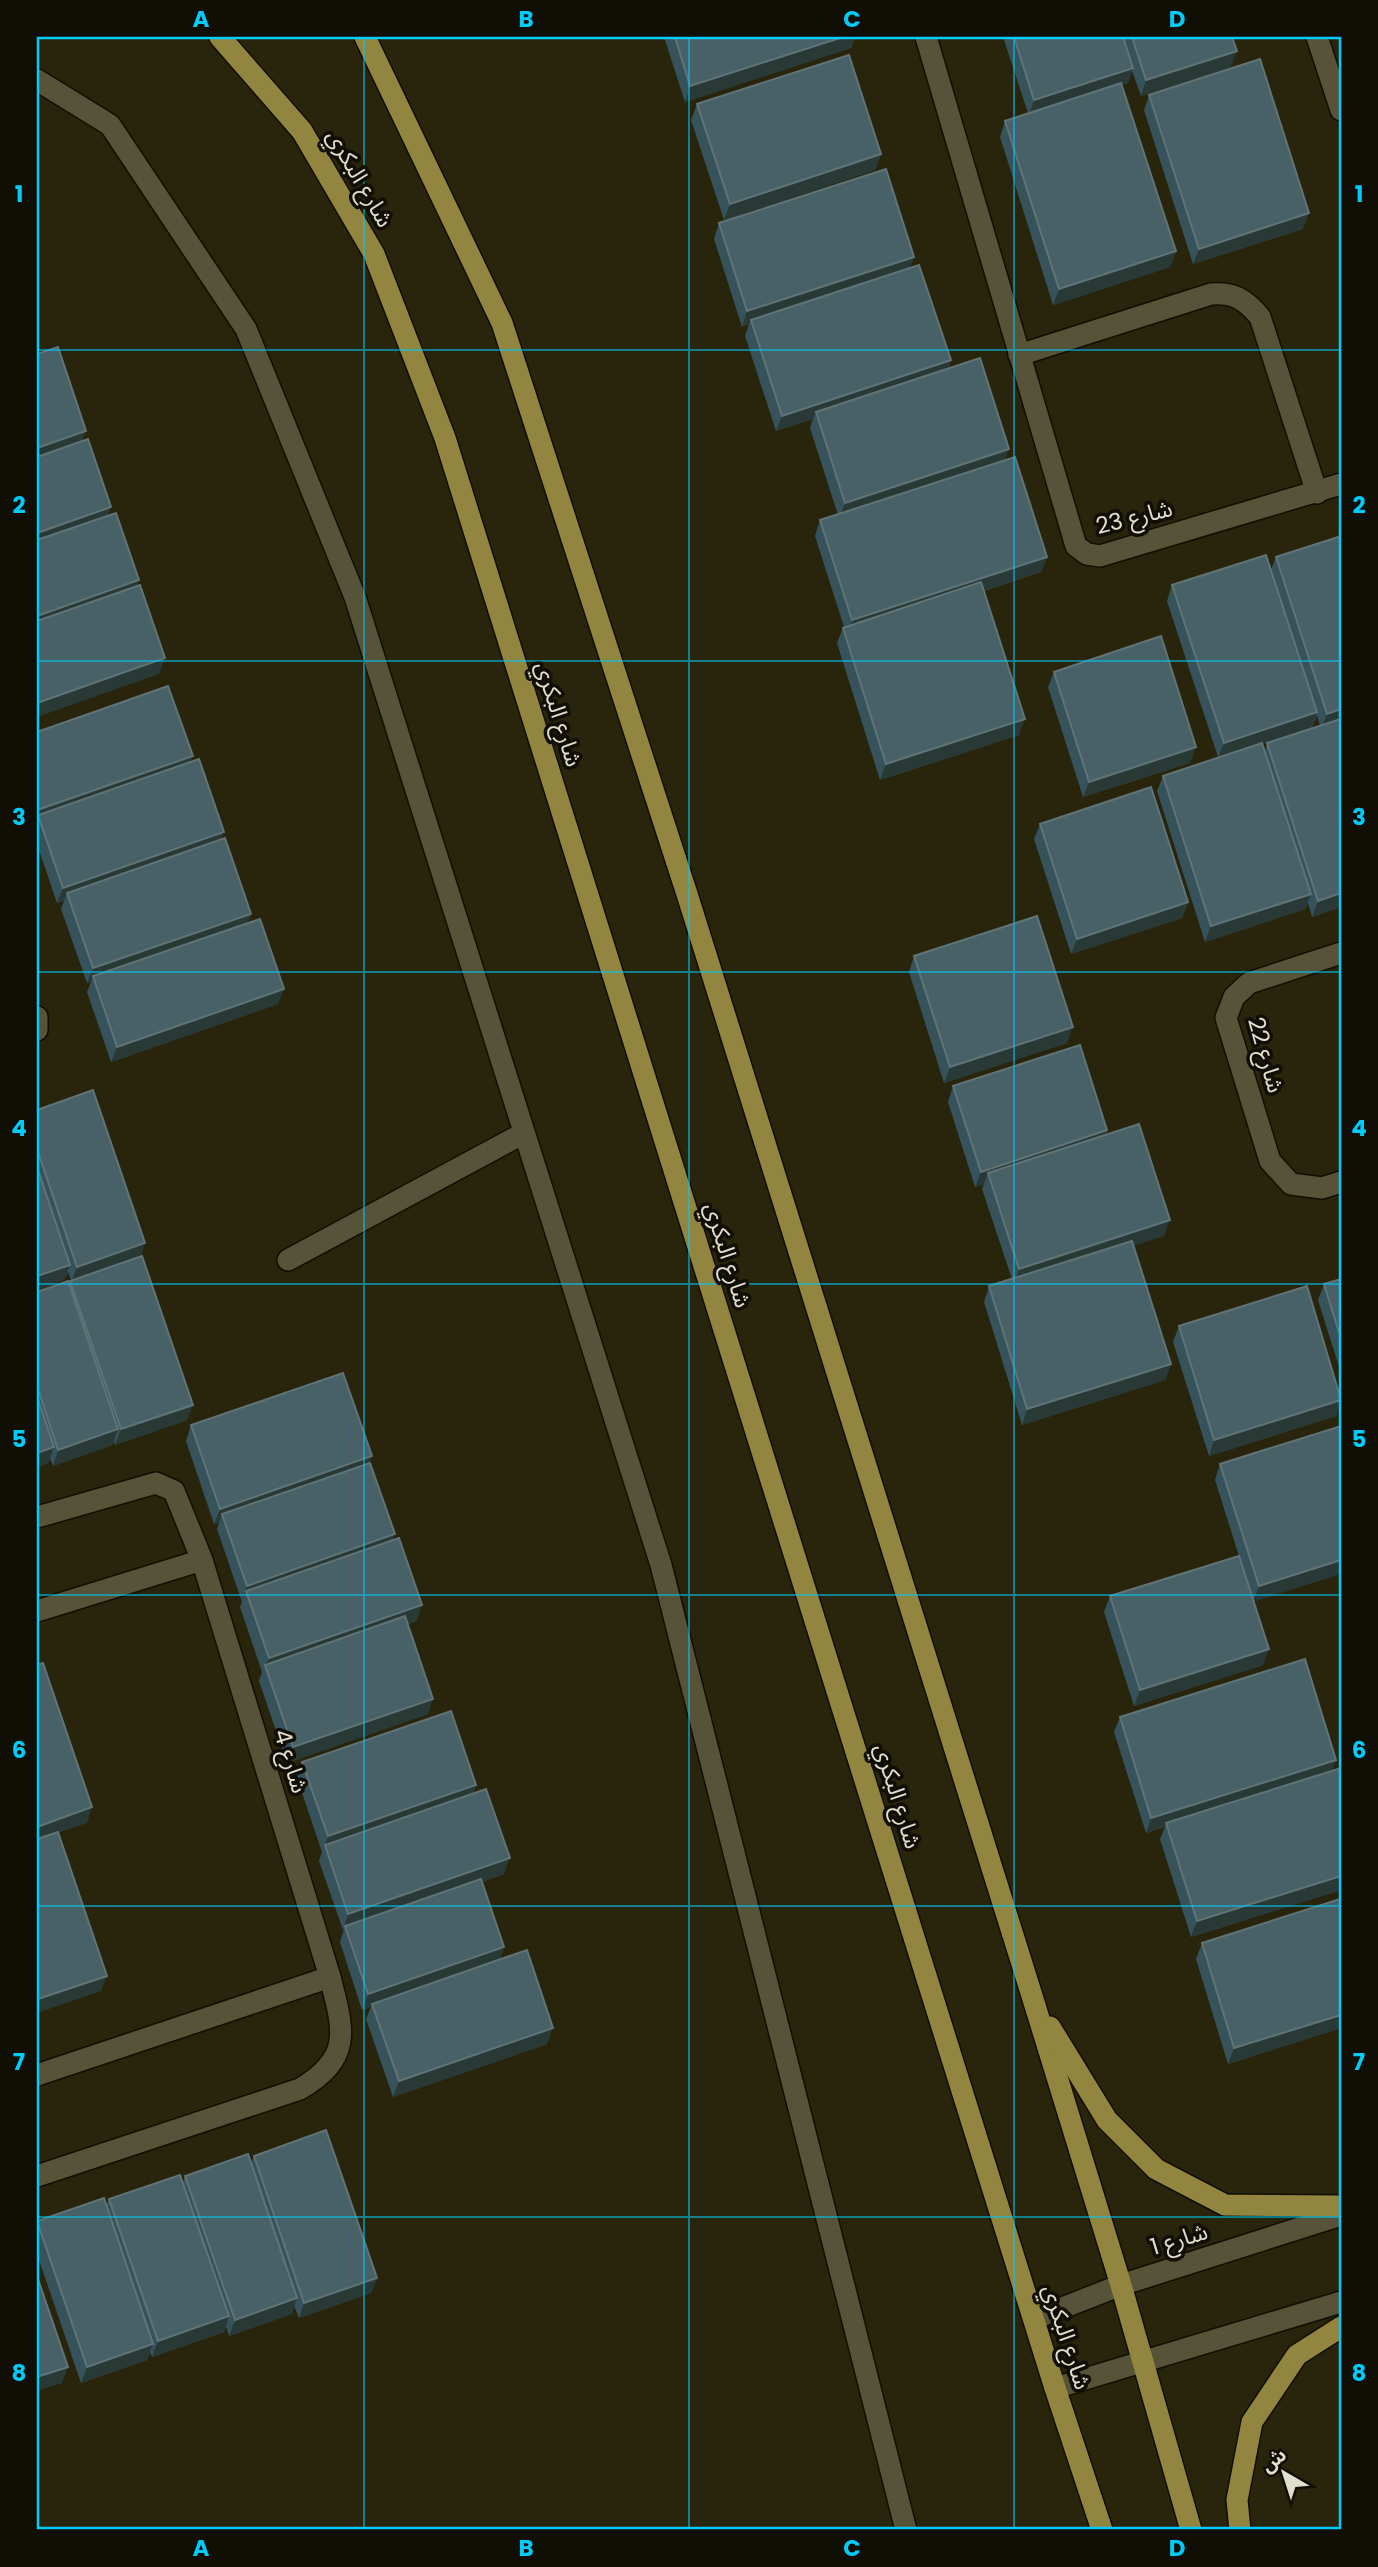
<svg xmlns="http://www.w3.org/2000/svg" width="1378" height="2567" font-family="Poppins,'Noto Sans Arabic',sans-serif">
<rect width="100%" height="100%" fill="#29250c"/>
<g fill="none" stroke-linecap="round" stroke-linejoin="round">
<defs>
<g id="minor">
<polyline points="926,37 1076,546 1087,554 1100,556 1341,484"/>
<polyline points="1317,37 1341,110"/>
<polyline points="37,80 110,125 246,329 355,597 661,1565 906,2530"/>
<path d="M1019 355 1211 294C1233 292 1245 299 1260 317L1317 493"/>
<polyline points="1341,953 1249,983 1234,997 1226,1018 1270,1161 1291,1184 1322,1188 1341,1182"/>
<polyline points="37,1017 37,1030"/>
<polyline points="288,1260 524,1133"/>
<path d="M37 1517 156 1483 174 1491 202 1560 330 1977C343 2029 354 2057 300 2089L37 2176"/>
<polyline points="37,1611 202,1560"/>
<polyline points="37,2075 330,1977"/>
<polyline points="1034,2319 1121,2285 1341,2215"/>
<polyline points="1055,2388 1341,2302"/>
</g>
<g id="major">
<polyline points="220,37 302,131 374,254 445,438 1055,2388 1102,2530"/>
<polyline points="365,37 502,323 687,894 1033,1999 1121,2285 1191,2530"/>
<polyline points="1050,2027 1107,2120 1156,2169 1225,2205 1341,2206"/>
<polyline points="1240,2530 1237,2500 1252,2422 1297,2355 1341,2327"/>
</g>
</defs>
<!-- minor casing -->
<use href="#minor" stroke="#120e00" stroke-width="24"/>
<!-- major casing -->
<use href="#major" stroke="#120e00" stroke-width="24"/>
<!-- minor -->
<use href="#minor" stroke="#575339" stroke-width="21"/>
<!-- major -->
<use href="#major" stroke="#918540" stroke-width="21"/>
</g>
<!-- wall -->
<g fill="#36525b" fill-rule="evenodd">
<polygon points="664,37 855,37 851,48 685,102"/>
<polygon points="1003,37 1232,37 1231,67 1141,96 1132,71 1128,83 1122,85 1176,251 1170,267 1053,305 1000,137 1005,121 1028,113"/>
<polygon points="1149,95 1303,229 1193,264 1144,110"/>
<polygon points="697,104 881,154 875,170 724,220 691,120"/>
<polygon points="719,223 910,268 951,360 948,369 1005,460 1047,557 1041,572 984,591 1019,735 880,780 837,643 843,628 844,627 815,536 820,520 838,515 810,428 813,419 776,431 745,336 749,324 742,327 714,239"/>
<path d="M1341 536V907L1312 917 1308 903 1305 909 1205 942 1157 791 1163 776 1218 757 1167 601 1172 585 1271 570 1276 557ZM1317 715 1320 726 1267 743 1265 751 1262 744 1312 728Z"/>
<polygon points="1054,672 1190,763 1083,797 1048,687"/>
<polygon points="37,732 193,756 190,762 251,914 247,923 278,1004 111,1062 87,992 91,982 87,983 61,909 64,901 57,903 37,844"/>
<polygon points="1040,824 1188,902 1182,918 1071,954 1034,839"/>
<polygon points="914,956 1067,1043 944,1083 909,972"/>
<polygon points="953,1086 1107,1130 1106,1135 1164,1236 1134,1245 1171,1364 1165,1380 1022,1425 984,1302 989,1286 1012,1279 982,1189 984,1184 975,1187 948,1102"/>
<polygon points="37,1110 140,1257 187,1420 115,1445 114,1441 112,1445 53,1466 50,1458 48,1463 37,1467 37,1292 69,1283 71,1280 68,1272 64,1280 37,1290"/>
<polygon points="1341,1279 1341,1373 1318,1300 1324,1284"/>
<polygon points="1179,1326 1341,1398 1341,1402 1336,1416 1209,1456 1173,1342"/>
<polygon points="191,1425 369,1463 393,1540 422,1605 416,1621 408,1624 428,1714 287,1763 259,1681 262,1672 240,1607 242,1602 217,1529 219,1523 214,1524 186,1441"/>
<polygon points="1341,1426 1254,1602 1263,1665 1134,1706 1104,1612 1110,1596 1239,1556 1215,1480 1220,1464"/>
<polygon points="1120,1717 1336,1760 1332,1771 1341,1768 1341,1890 1191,1937 1160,1839 1165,1827 1146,1833 1114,1732"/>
<polygon points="302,1762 476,1785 473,1794 504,1874 482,1882 500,1960 547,2044 393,2097 366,2019 371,2007 362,2010 340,1942 344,1929 343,1930 319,1861 322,1852 297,1778"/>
<polygon points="1341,1903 1341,2028 1228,2064 1196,1959 1202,1943"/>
<polygon points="254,2156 377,2278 371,2293 299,2318 294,2306 292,2314 229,2336 226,2326 224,2332 152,2357 150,2352 147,2360 81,2383 37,2254 37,2221 106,2206 109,2199 183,2182 185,2176 251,2163"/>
</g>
<!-- shaded-wall -->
<g fill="#293936">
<polygon points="843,37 855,37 851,48 685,102 690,86"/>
<polygon points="1237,51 1231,67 1141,96 1146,80"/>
<polygon points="1133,68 1128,83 1029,116 1034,100"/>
<polygon points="881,154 875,170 724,220 730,204"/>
<polygon points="1309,213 1303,229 1193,264 1199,249"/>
<polygon points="1176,251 1170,267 1053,305 1059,289"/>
<polygon points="914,257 909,272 751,320 749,324 742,327 747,311"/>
<polygon points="951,360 945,376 816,412 813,419 776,431 782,416"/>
<polygon points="86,431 80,446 37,462 37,448"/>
<polygon points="1009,449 1003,465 839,519 845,503"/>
<polygon points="111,507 105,522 37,546 37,533"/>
<polygon points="1047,557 1041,572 847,635 852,620"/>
<polygon points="139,580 133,596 37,629 37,616"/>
<polygon points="165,658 159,674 37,717 37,703"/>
<polygon points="1341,709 1341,723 1321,729 1327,714"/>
<polygon points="1317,712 1312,728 1218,758 1224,743"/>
<polygon points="1025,719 1019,735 880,780 886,764"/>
<polygon points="1196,747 1190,763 1083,797 1089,782"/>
<polygon points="193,756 187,771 38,815 37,818 37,810"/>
<polygon points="224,832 218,848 67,893 64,901 57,903 63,888"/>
<polygon points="1341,893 1341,907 1312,917 1318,901"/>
<polygon points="1311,894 1305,909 1205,942 1211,926"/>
<polygon points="1188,902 1182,918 1071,954 1077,939"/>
<polygon points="251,914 245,929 93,976 91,982 87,983 93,968"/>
<polygon points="284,989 278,1004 111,1062 117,1047"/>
<polygon points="1073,1027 1067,1043 944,1083 950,1067"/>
<polygon points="1107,1130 1102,1146 988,1173 984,1184 975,1187 981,1172"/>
<polygon points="1170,1220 1164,1236 1014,1284 1019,1269"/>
<polygon points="145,1243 140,1259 71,1283 77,1267"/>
<polygon points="70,1265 64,1280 37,1290 37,1276"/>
<polygon points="1171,1364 1165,1380 1022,1425 1027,1409"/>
<polygon points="1341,1400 1336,1416 1209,1456 1214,1440"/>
<polygon points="193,1405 187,1420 115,1445 121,1429"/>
<polygon points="118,1429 112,1445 53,1466 58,1450"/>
<polygon points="54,1447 48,1463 37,1467 37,1453"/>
<polygon points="372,1456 366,1472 222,1514 219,1523 214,1524 220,1509"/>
<polygon points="395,1534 389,1550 246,1591 241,1602 247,1586"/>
<polygon points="1341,1560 1341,1574 1253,1602 1259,1586"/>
<polygon points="422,1605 416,1621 267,1672 265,1667 269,1658"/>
<polygon points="1269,1649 1263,1665 1134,1706 1140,1690"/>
<polygon points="433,1699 428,1714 287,1763 293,1747"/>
<polygon points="1336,1760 1330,1775 1166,1823 1165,1827 1146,1833 1151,1818"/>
<polygon points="476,1785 470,1800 325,1845 328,1836"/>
<polygon points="92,1807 87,1823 37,1840 37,1827"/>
<polygon points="510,1858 504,1874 346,1929 345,1926 344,1929 343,1930 348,1914"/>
<polygon points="1341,1876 1341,1890 1191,1937 1197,1921"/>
<polygon points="504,1947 499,1963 372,2004 371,2007 362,2010 368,1994"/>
<polygon points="107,1976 101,1991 37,2013 37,2003 38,1999"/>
<polygon points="1341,2015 1341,2028 1228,2064 1234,2048"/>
<polygon points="553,2028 547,2044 393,2097 399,2081"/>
<polygon points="377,2278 371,2293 299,2318 304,2303"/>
<polygon points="297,2298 292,2314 229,2336 235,2320"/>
<polygon points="229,2316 224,2332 152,2357 158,2341"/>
<polygon points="153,2344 147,2360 81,2383 87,2367"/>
<polygon points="68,2367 62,2383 37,2391 37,2377"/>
</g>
<!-- building -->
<g fill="#486167" stroke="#607478" stroke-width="2">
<polygon points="675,37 843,37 690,86"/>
<polygon points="1014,37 1123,37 1133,68 1034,100"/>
<polygon points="1132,37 1232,37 1237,51 1146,80"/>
<polygon points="849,55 881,154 730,204 697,104"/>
<polygon points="1260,59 1309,213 1199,249 1149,95"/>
<polygon points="1121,83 1176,251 1059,289 1005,121"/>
<polygon points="886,169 914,257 747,311 719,223"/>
<polygon points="919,265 951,360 782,416 751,320"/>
<polygon points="58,347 86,431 37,448 37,354"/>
<polygon points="980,358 1009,449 845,503 816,412"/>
<polygon points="88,439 111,507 37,533 37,457"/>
<polygon points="1015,457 1047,557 852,620 820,520"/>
<polygon points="116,513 139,580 37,616 37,540"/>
<polygon points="1341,536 1341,709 1327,714 1276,557"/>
<polygon points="1266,555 1317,712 1224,743 1172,585"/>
<polygon points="981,582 1025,719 886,764 843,628"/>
<polygon points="140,585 165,658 37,703 37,621"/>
<polygon points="1161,636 1196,747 1089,782 1054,672"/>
<polygon points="168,686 193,756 37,810 37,732"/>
<polygon points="1341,719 1341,893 1318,901 1267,743"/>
<polygon points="1262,743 1311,894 1211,926 1163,776"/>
<polygon points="199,759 224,832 63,888 38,815"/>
<polygon points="1151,787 1188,902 1077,939 1040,824"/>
<polygon points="225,838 251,914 93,968 67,893"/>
<polygon points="1037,916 1073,1027 950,1067 914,956"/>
<polygon points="260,919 284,989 117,1047 93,976"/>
<polygon points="1080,1045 1107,1130 981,1172 953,1086"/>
<polygon points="93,1090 145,1243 77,1267 37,1149 37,1110"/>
<polygon points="1139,1124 1170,1220 1019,1269 988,1173"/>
<polygon points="37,1167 70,1265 37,1276"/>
<polygon points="1132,1241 1171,1364 1027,1409 989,1286"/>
<polygon points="142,1256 193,1405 121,1429 70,1281"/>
<polygon points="1341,1279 1341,1339 1324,1284"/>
<polygon points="68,1281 118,1429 58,1450 37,1386 37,1292"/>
<polygon points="1307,1286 1341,1400 1214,1440 1179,1326"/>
<polygon points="343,1373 372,1456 220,1509 191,1425"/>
<polygon points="37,1396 54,1447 37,1453"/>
<polygon points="1341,1426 1341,1560 1259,1586 1220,1464"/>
<polygon points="370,1463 395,1534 247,1586 222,1514"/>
<polygon points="399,1538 422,1605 269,1658 246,1591"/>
<polygon points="1239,1556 1269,1649 1140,1690 1110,1596"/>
<polygon points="405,1616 433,1699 293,1747 265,1665"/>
<polygon points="1305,1659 1336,1760 1151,1818 1120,1717"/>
<polygon points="43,1663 92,1807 37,1827 37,1665"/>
<polygon points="451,1711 476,1785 328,1836 302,1762"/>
<polygon points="1341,1768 1341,1876 1197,1921 1166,1823"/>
<polygon points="486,1789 510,1858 348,1914 325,1845"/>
<polygon points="58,1832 107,1976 38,1999 37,1995 37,1839"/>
<polygon points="481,1879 504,1947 368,1994 345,1926"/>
<polygon points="1340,1899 1341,1903 1341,2015 1234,2048 1202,1943"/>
<polygon points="527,1950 553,2028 399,2081 372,2004"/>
<polygon points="326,2130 377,2278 304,2303 254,2156"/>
<polygon points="248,2154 297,2298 235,2320 185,2176"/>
<polygon points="180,2175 229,2316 158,2341 109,2199"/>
<polygon points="104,2198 153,2344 87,2367 37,2221"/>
<polygon points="37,2276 68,2367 37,2377"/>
</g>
<!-- grid -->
<path fill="none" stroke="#00cbf9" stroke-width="2" stroke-opacity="0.55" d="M364 37V2530M689 37V2530M1014 37V2530M37 350H1341M37 661H1341M37 972H1341M37 1284H1341M37 1595H1341M37 1906H1341M37 2217H1341"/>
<g text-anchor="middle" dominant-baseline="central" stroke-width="7" stroke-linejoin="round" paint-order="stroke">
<!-- street labels -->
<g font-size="23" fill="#e0decf" stroke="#100e05">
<text transform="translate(360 178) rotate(60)">شارع البكري</text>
<text transform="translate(1134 517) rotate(-14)">شارع 23</text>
<text transform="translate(559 714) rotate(73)">شارع البكري</text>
<text transform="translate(1266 1055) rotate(74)">شارع 22</text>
<text transform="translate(728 1255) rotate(73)">شارع البكري</text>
<text transform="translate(291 1761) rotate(73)">شارع 4</text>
<text transform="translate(898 1796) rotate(73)">شارع البكري</text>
<text transform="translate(1179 2239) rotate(-17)">شارع 1</text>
<text transform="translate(1067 2337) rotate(72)">شارع البكري</text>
</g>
</g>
<!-- border -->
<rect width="1378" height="2567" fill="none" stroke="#100e05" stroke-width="77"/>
<!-- north arrow -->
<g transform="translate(1284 2473) rotate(321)" stroke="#100e05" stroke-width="5" paint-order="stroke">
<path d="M0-5L12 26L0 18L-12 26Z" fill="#e0decf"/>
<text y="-10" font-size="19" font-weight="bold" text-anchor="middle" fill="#e0decf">ش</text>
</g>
<rect x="38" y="38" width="1302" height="2490" fill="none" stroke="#00cbf9" stroke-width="2.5"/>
<g font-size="23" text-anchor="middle" font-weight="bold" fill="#00cbf9">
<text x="201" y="27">A</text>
<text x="526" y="27">B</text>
<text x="852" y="27">C</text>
<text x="1177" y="27">D</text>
<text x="19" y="202">1</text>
<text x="1359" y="202">1</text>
<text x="19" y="513">2</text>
<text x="1359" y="513">2</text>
<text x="19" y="825">3</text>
<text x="1359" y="825">3</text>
<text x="19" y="1136">4</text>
<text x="1359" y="1136">4</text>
<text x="19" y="1447">5</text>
<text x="1359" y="1447">5</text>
<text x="19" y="1758">6</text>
<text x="1359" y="1758">6</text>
<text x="19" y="2070">7</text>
<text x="1359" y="2070">7</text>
<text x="19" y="2381">8</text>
<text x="1359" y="2381">8</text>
<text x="201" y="2556">A</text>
<text x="526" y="2556">B</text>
<text x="852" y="2556">C</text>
<text x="1177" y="2556">D</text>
</g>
</svg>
